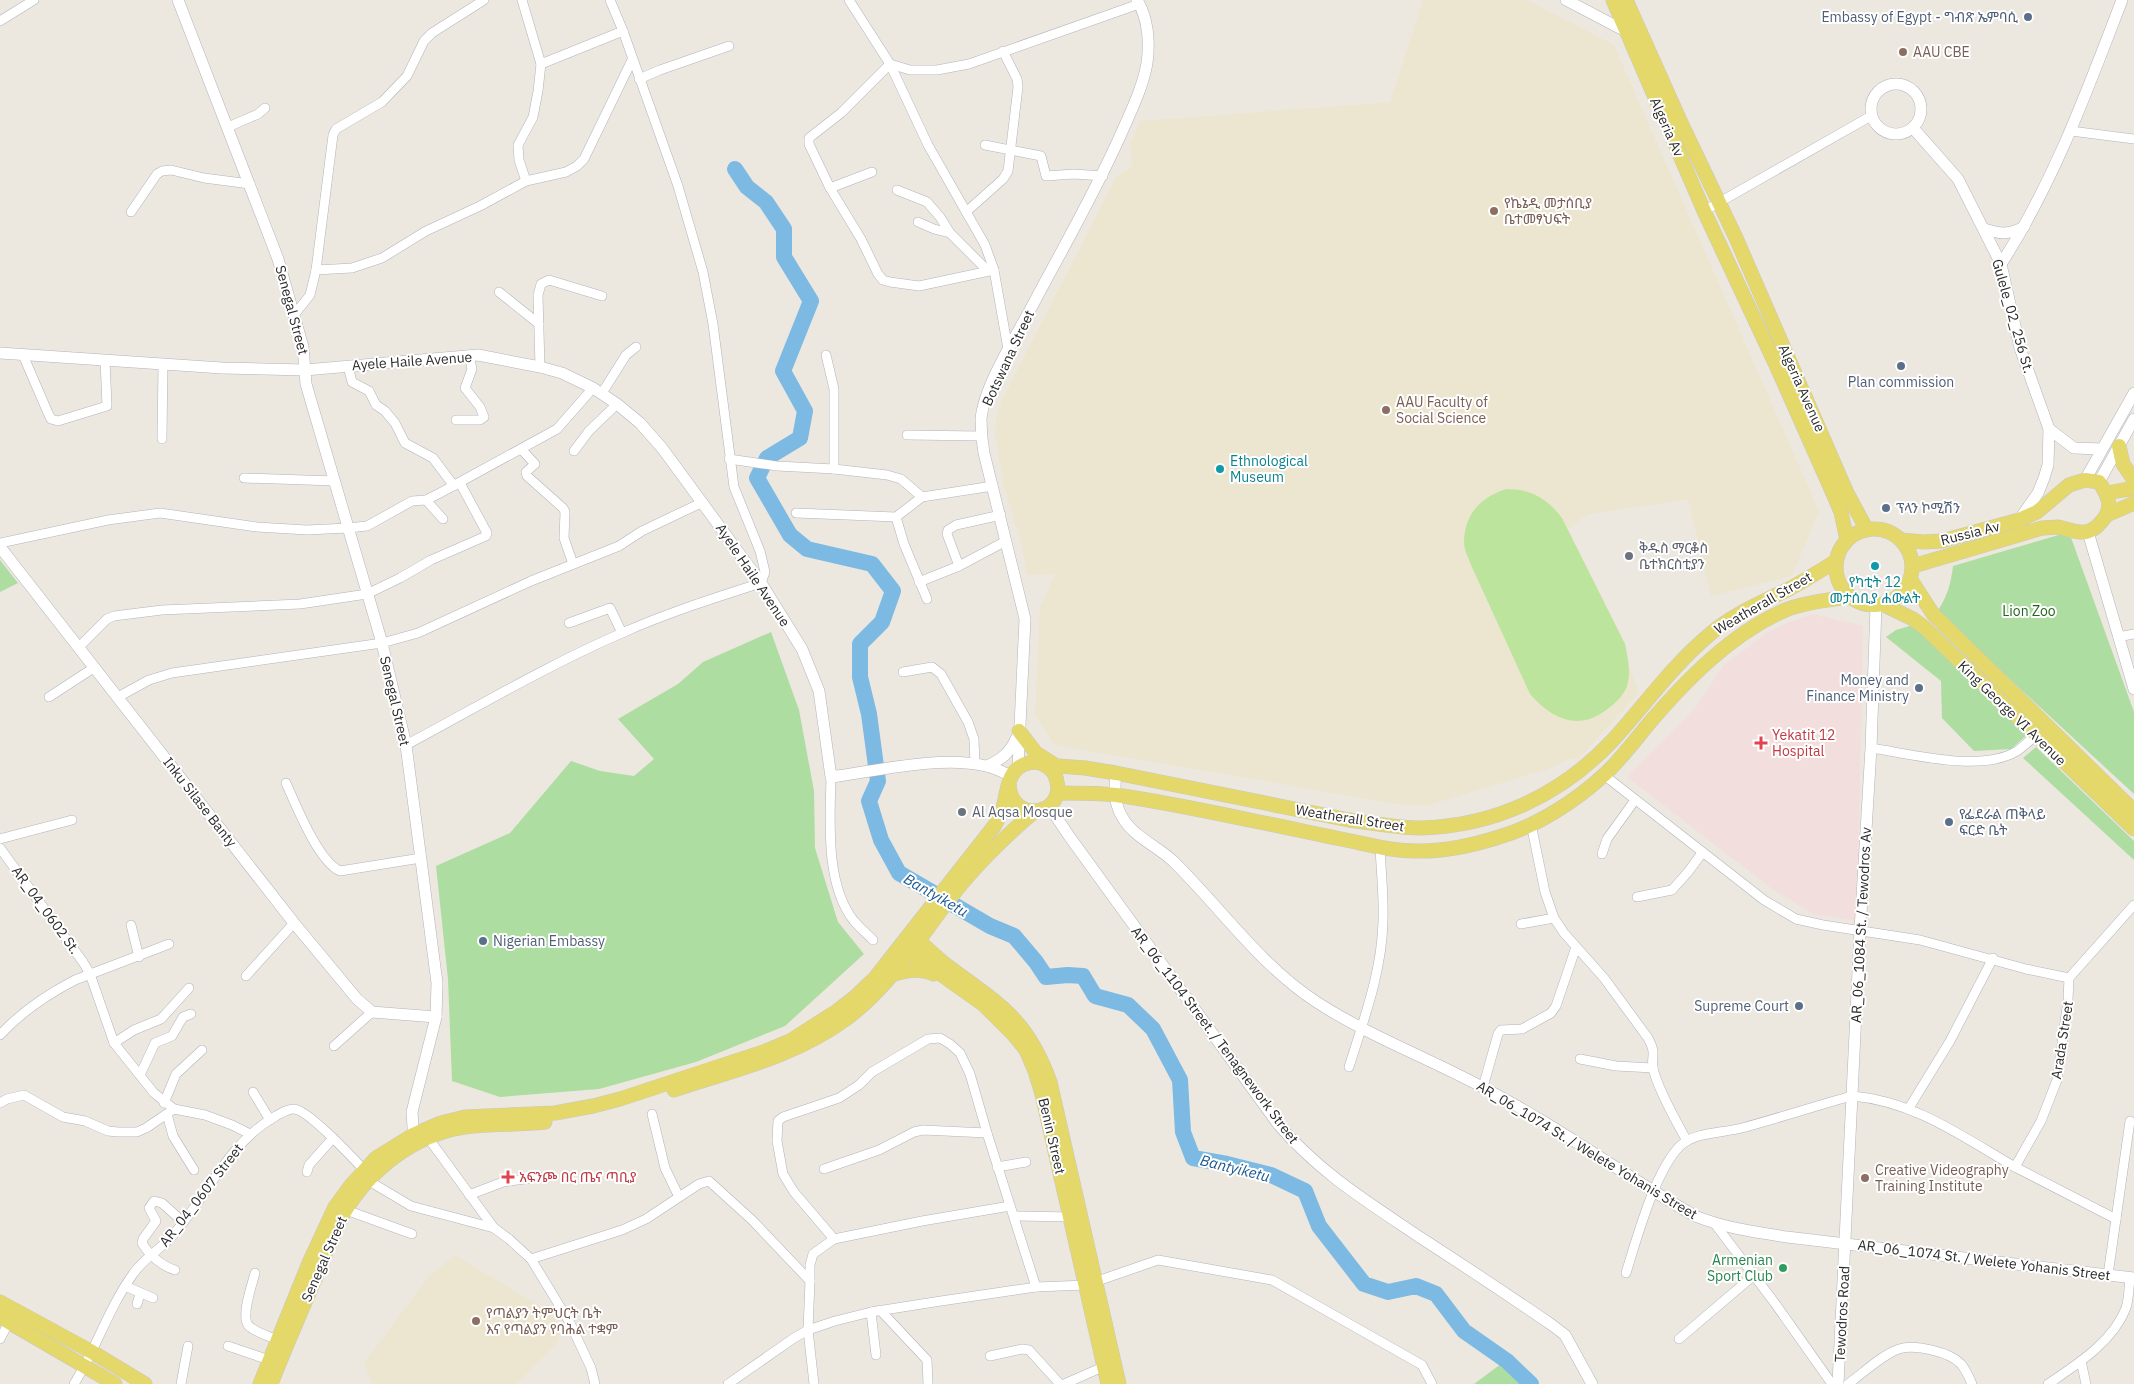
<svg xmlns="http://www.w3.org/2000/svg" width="2134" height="1384" font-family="'IBM Plex Sans','Noto Sans Ethiopic',sans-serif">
<rect width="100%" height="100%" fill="#ece8df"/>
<!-- education -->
<g fill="#ece6d0">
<polygon points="1423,0 1527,0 1614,45 1819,511 1792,576 1711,596 1688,500 1589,514 1567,529 1625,644 1629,666 1639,693 1579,758 1568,759 1551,768 1426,806 1402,805 1054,745 1035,715 1040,607 1055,574 1027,575 1022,547 1003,483 995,434 996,418 1001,402 1116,177 1132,166 1130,144 1140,121 1390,102"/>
<polygon points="455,1255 551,1313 562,1330 555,1345 516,1384 372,1384 364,1363 430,1275"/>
</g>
<!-- medical -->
<polygon fill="#f2dfdd" points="1813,614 1863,626 1857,921 1813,914 1771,888 1627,777 1695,708 1724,665 1768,632 1789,622"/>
<!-- green -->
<g fill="#addda0">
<path d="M2069 532 2134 712V794L1937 612C1947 597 1951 584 1953 566Z"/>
<polygon points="0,560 18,583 0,592"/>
<polygon points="1913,625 2028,734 2011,749 1974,751 1942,718 1941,681 1886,637 1896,630"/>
<polygon points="771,632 799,710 814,791 815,848 838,922 864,954 785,1026 696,1062 599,1089 500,1097 452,1081 448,979 436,866 510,833 571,761 600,771 634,776 654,759 618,719 678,684 703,662"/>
<polygon points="2036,747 2134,841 2134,860 2023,758"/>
<polygon points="1501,1364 1524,1384 1474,1384"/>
</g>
<!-- pitch -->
<path fill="#bce49d" d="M1506 489C1531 489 1547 498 1562 518L1625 644C1628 658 1631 672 1627 686 1625 693 1616 703 1610 707 1580 732 1554 721 1530 694L1471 565C1469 559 1464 550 1464 543 1464 514 1481 497 1506 489Z"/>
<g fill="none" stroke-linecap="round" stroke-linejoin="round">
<!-- river -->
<polyline stroke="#7cbae4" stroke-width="16" points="735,169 747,187 766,202 784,229 784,257 811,301 783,371 805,411 800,438 767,458 757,478 790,535 807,549 872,564 893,591 882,622 860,644 860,677 869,714 878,781 869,801 881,840 899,873 990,926 1014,936 1036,962 1046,977 1068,975 1083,976 1095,996 1128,1005 1153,1029 1180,1080 1183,1132 1193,1158 1227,1164 1271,1175 1305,1191 1319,1226 1364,1284 1388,1292 1416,1286 1436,1294 1464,1331 1507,1361 1531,1384"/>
<defs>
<g id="street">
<polyline points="522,0 541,64 623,31"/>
<polyline points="849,0 890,64 928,145 985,245 994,270 1008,349"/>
<polyline points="0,21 34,0"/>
<polyline points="639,79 660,70 729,46"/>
<polyline points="228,127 258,114 265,108"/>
<polyline points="2071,131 2134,139"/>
<polyline points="985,145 1041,156 1046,176 1074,174 1103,176"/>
<polyline points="526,181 519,160 518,145 533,117 538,91 541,64"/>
<polyline points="830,188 872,172"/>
<polyline points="897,190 927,202 940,217 950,233 987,270"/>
<polyline points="1704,211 1871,116"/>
<polyline points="131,212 157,174 162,171 171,170 204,178 250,184"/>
<polyline points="966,212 1003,179 1008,171 1018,87 1017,79 1003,51"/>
<polyline points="918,222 934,229 950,233"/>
<polyline points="316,270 333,135 336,129 382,102 407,76 424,41 432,33 484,0"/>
<polyline points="994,270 919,286 890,282 883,280 878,274 861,239 830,188 809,144 809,138 841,113 890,64 910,70 937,70 969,64 1139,4"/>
<polyline points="499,292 539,324"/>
<polyline points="294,315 310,295 316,270 352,268 382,258 426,231 480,206 526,181 566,172 577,166 584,159 632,60"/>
<polyline points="23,355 48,413 51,419 58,421 107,406 105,360"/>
<polyline points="826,355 834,389 834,469"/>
<polyline points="348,366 352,382 369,391 376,405 385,411 395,423 405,443 433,458 454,486"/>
<polyline points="540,367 538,295 541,284 549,280 602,296"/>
<polyline points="602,393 626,355 636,347"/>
<polyline points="456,420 480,420 484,417 480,407 465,388 472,369 469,355"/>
<polyline points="907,435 981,436"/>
<polyline points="162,439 163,365"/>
<polyline points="522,450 535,464 526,472 527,476 563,508 565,512 564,538 573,564"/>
<polyline points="574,451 589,431 617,404"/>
<polyline points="729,459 777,466 834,469 887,475 901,479 922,497"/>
<polyline points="244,478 335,481"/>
<polyline points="426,500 443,519"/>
<polyline points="796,513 896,517 922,497 993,486"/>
<polyline points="1001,515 956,525 948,530 947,534 959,566 1006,541"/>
<polyline points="896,517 904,544 927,599"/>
<polyline points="0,543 108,520 160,513 257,527 307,530 348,528 367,526 412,501 426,500 440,493 557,429 593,388"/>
<polyline points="919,582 959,566"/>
<polyline points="569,623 610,608 622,633"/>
<polyline points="2118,637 2134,634"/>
<polyline points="79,647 107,619 114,616 162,610 300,604 367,594 400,578 431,560 486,536 487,533 460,483"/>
<polyline points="903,672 932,667 941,674 968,722 974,739 975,764"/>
<polyline points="49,697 95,667"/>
<polyline points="118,697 149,680 172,673 382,643 418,633 531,581 619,546 642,531 703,502"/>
<path d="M406 745C477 707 548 665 622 633 667 613 714 598 761 583L765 572 760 551 734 487 713 324 703 272 678 186 623 31 610 0"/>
<path d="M1871 748C1912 754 1981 773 2017 751 2023 747 2029 741 2035 736"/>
<polyline points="1604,775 1764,900 1796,919 1823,925 1920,940 2026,969 2069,978"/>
<path d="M831 777C830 820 825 885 854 921 860 928 867 934 873 940"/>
<path d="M286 783C296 805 318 861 340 871L421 858"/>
<path d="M1531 824 1545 892 1554 918 1564 933 1604 978 1648 1038C1657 1055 1651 1054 1653 1068 1657 1088 1677 1123 1687 1141"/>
<polyline points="0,839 72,820"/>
<polyline points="0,848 83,962 90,974 114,1043 154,1093 174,1109 205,1115 232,1125 250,1134"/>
<polyline points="1602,854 1607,839 1635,800"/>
<polyline points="1637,897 1672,890 1688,872 1702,853"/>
<polyline points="1521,924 1554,918"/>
<polyline points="131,925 139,957"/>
<polyline points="246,976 294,923"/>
<path d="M0 1035C22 1011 46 995 75 980L169 944"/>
<polyline points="114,1043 134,1030 161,1019 189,988"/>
<polyline points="334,1046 372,1012"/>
<polyline points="1580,1059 1616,1066 1653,1068"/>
<path d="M1349 1067C1364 1019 1382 971 1383 921 1384 896 1381 871 1380 847"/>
<polyline points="140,1075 155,1043 172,1036 183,1017 191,1014"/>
<polyline points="1483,1087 1498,1034 1501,1030 1522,1029 1551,1013 1556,1006 1576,947"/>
<polyline points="253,1092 270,1120"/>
<polyline points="0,1103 7,1099 24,1095 63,1117 85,1121 108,1131 118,1132 137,1132 146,1128 174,1109"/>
<polyline points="164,1103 176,1074 202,1050"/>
<polyline points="1909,1108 1950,1041 1993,958"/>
<polyline points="167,1114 173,1136 194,1170"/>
<polyline points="652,1114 665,1168 679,1197"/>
<polyline points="426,1135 494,1228 509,1239 531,1259 570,1323 591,1368 595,1384"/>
<polyline points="997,1167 1026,1162"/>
<polyline points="824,1169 879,1150 914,1132 923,1130 987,1133"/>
<polyline points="307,1172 309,1165 333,1138"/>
<polyline points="369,1181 411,1206 494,1228"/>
<polyline points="469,1195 503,1182 540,1177"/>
<polyline points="346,1210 412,1234"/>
<polyline points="1014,1216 1074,1217"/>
<polyline points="2116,1219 2015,1167 2041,1121 2057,1080 2068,1000 2069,978 2134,905"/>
<polyline points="1715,1224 1774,1302 1832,1384"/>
<polyline points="834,1239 794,1192 783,1174 777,1141 778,1121 783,1117 839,1098 859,1085 872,1072 928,1039 940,1038 950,1044 960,1053 970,1074 987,1133 1036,1287"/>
<polyline points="531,1259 622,1230 646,1219 699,1184 709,1181 752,1220 810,1281 808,1330 814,1384"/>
<path d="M175 1270C162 1266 149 1255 142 1243L143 1239 156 1221 149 1208 154 1201 162 1203 183 1222"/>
<path d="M255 1273C252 1285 241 1315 248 1325 254 1332 269 1336 277 1340"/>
<path d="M1626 1273C1637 1238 1655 1171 1680 1146 1694 1132 1723 1133 1742 1128 1779 1118 1815 1106 1852 1096 1914 1101 1963 1137 2015 1167"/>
<polyline points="2108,1275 2130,1121"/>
<polyline points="810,1281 810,1265 813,1254 834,1239 922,1221 1010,1206"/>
<polyline points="125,1286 153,1298"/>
<polyline points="137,1304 140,1294"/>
<polyline points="880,1310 927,1360 928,1384"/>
<polyline points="871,1312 876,1355"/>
<polyline points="0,1339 9,1322"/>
<polyline points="1679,1339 1753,1276"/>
<polyline points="228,1346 269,1360"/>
<polyline points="990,1356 1022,1349 1029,1350 1060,1384"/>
<polyline points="2081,1361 2086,1384"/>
<path d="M74 1384C96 1349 108 1309 133 1274 143 1259 161 1249 173 1235 208 1195 228 1143 276 1116 281 1113 287 1109 294 1109 307 1109 353 1158 364 1170"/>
<polyline points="181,1384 188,1346"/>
<polyline points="728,1384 794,1338 808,1330 835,1321 871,1312 941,1301 1036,1287 1086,1285 1158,1260 1272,1280 1422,1365 1432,1384"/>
<polyline points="1064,1384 1105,1366"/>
<path d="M1848 1384C1862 1374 1883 1354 1899 1349 1915 1344 1950 1352 1961 1364 1966 1370 1969 1377 1972 1384"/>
<path d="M2048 1384C2076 1365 2113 1342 2126 1308 2129 1299 2129 1287 2130 1277"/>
</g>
<g id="secondary">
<polyline points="178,0 278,259 303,347 306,384 382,643 406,745 437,983 436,1017 412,1112 414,1142"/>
<polyline points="1566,0 1631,34"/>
<circle cx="1896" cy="109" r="25"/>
<polyline points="1913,128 1958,179 2001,264 2020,348 2049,429 2048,465 2044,478 2038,493 2019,520"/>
<path d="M1984 229C2000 234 2009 235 2024 227"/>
<path d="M2001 264C2054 182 2087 91 2122 0"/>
<path d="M0 353 222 368 305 370 478 355 540 367 562 373 593 388 617 404 640 423 662 448 761 583 802 649 819 691 831 777C877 771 941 755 986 766 995 768 1003 772 1011 776"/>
<polyline points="2049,429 2074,448 2102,449"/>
<polyline points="2085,480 2134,393"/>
<polyline points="2099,482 2134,419"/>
<polyline points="2088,532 2134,689"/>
<polyline points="0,547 294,923 357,999 372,1012 436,1017"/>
<path d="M987 766C1003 759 1010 752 1017 737"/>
<path d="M1018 768 1025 619 984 453C982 442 981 431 981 419 984 387 1013 341 1029 312 1060 253 1094 195 1121 134 1131 111 1143 87 1147 63 1150 42 1148 18 1137 0"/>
<path d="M1116 773C1114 790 1114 805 1124 820 1135 837 1158 847 1173 861 1220 907 1259 964 1315 1001 1365 1034 1428 1058 1482 1087 1556 1125 1623 1175 1695 1216 1725 1228 1755 1232 1787 1237L2134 1278"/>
<path d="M1049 806 1069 836 1278 1124C1319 1172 1366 1201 1418 1236 1463 1265 1508 1295 1552 1325L1565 1335 1592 1384"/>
<polyline points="1838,1384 1860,930 1871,748 1876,606"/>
</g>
<g id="primary">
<polyline points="1613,0 1704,211 1776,365 1835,498 1841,512 1847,540"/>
<polyline points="1626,0 1682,125 1736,238 1847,493 1867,530"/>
<polyline points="2119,446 2123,464 2134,480"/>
<polyline points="2107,493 2134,488"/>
<polyline points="2109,514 2134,503"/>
<circle cx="1874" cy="567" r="38"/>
<path d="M1901 540 1924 542 1942 541 2019 520 2037 512 2069 485 2085 480 2099 482C2108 495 2114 508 2102 521 2098 526 2092 531 2086 532 2076 533 2067 529 2058 527 2053 527 2047 528 2042 528L1913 566"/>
<polyline points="1911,580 1933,614 2134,811"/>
<polyline points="1884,605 1913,619 1924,627 2134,829"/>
<polyline points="1019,731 1036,753 1052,763"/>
<path d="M1045 765 1085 768 1116 773 1349 820C1372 823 1397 828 1420 828 1495 826 1561 795 1612 741 1644 706 1672 666 1709 635 1732 615 1760 603 1787 590 1804 581 1820 571 1836 561"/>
<path d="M1058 793C1077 793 1097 793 1116 795 1164 802 1212 812 1259 822 1290 828 1320 835 1351 841 1374 846 1397 852 1421 851 1447 851 1474 845 1499 837 1537 826 1576 801 1605 774 1620 760 1633 743 1646 727 1684 682 1732 632 1788 609 1807 602 1828 600 1849 597"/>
<path d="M913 936C924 945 934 955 945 964 998 1004 1026 1016 1050 1082L1119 1384"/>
<polyline points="904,948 984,1005 1013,1034 1026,1050 1035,1071 1042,1094 1108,1384"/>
<path d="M892 975C908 970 918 968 934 974"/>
<path d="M674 1090C734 1070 794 1057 846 1019 896 982 925 927 964 881 986 855 1009 833 1035 811"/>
<polyline points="0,1302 92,1352 145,1384"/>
<polyline points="0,1317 115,1384"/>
<path d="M260 1384 309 1263 335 1207 352 1184 376 1158 413 1135 441 1123 465 1117 555 1113 593 1106 620 1099 766 1051 790 1041 837 1011 855 997 875 978 995 825C997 820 1000 816 1002 811 1007 797 1006 778 1018 768 1025 762 1035 761 1043 764 1051 768 1056 774 1057 782 1065 815 1011 825 1009 784"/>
<path d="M271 1384C283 1353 296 1323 309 1293 319 1271 327 1248 337 1226 358 1182 399 1145 446 1131 478 1122 512 1126 545 1122"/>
</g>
</defs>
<!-- street casing -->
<use href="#street" stroke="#b2b3bd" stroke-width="10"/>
<!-- secondary casing -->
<use href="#secondary" stroke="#b2b3bd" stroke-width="12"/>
<!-- primary casing -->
<use href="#primary" stroke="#c8c8c8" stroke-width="15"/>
<!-- street -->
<use href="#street" stroke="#fff" stroke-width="9"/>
<!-- secondary -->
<use href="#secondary" stroke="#fff" stroke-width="11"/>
<!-- primary -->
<use href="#primary" stroke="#e4d86b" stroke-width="14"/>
</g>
<!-- markers -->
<g fill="#5c6f8a" stroke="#fff" stroke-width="2">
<circle cx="2028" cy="17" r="5"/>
<circle cx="1901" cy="366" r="5"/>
<circle cx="1886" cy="508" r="5"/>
<circle cx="1919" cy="688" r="5"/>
<circle cx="1949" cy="822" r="5"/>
<circle cx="483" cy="941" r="5"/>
<circle cx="1799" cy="1006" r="5"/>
</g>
<g fill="#8d6e63" stroke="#fff" stroke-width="2">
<circle cx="1903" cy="52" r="5"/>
<circle cx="1494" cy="211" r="5"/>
<circle cx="1386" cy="410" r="5"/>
<circle cx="1865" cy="1178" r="5"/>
<circle cx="476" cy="1321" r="5"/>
</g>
<g fill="#0f9aa8" stroke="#fff" stroke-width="2">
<circle cx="1220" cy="469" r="5"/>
<circle cx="1875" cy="566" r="5"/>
</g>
<g fill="#6b7280" stroke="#fff" stroke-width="2">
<circle cx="1629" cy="556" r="5"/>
<circle cx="962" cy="812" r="5"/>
</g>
<g fill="#e0444e" stroke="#fff" stroke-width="2">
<path d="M1758.5 735.5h5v5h5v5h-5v5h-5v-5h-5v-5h5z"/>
<path d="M505.5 1169.5h5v5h5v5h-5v5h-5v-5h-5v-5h5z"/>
</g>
<circle fill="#2e9e5b" stroke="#fff" stroke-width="2" cx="1783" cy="1268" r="5"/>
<g text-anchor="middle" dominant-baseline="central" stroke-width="4" stroke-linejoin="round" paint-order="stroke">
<!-- service labels -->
<g font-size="14" fill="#4e5e75" stroke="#fff" text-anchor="end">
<text x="2018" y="17">Embassy of Egypt - ግብጽ ኤምባሲ</text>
<text x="1901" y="382" text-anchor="middle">Plan commission</text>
<text x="1896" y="508" text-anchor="start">ፕላን ኮሚሽን</text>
<text x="1909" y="680">Money and<tspan x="1909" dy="16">Finance Ministry</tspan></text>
<text x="1959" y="814" text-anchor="start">የፌደራል ጠቅላይ<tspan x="1959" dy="16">ፍርድ ቤት</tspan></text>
<text x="493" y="941" text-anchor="start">Nigerian Embassy</text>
<text x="1789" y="1006">Supreme Court</text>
</g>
<!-- education labels -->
<g font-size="14" fill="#785e54" stroke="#fff" text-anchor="start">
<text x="1913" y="52">AAU CBE</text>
<text x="1504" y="203">የኬኔዲ መታሰቢያ<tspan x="1504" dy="16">ቤተመፃህፍት</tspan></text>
<text x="1396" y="402">AAU Faculty of<tspan x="1396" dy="16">Social Science</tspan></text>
<text x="1875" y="1170">Creative Videography<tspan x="1875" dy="16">Training Institute</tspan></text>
<text x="486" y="1313">የጣልያን ትምህርት ቤት<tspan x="486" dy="16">እና የጣልያን የባሕል ተቋም</tspan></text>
</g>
<!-- street labels -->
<g font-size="14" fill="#2b2b2b" stroke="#fff">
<text transform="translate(1667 127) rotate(66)">Algeria Av</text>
<text transform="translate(292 310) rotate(75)">Senegal Street</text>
<text transform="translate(2013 316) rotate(74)">Gulele_02_256 St.</text>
<text transform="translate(1008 358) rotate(-65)">Botswana Street</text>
<text transform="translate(412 361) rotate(-4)">Ayele Haile Avenue</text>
<text transform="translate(1802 388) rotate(66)">Algeria Avenue</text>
<text transform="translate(1970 533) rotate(-14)">Russia Av</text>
<text transform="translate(753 575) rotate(56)">Ayele Haile Avenue</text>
<text transform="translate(1763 603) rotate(-30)">Weatherall Street</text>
<text transform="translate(395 701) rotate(77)">Senegal Street</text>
<text transform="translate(2012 713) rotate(44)">King George VI Avenue</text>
<text transform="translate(200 802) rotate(52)">Inku Silase Banty</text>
<text transform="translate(1350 818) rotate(9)">Weatherall Street</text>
<text transform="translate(46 910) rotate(54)">AR_04_0602 St.</text>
<text transform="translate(1861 925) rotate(-87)">AR_06_1084 St. / Tewodros Av</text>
<text transform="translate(1215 1035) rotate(53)">AR_06_1104 Street. / Tenagnework Street</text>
<text transform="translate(2062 1040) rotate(-81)">Arada Street</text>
<text transform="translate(1052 1136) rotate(77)">Benin Street</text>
<text transform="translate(1587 1150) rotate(31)">AR_06_1074 St. / Welete Yohanis Street</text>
<text transform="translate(201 1195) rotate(-52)">AR_04_0607 Street</text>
<text transform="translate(324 1259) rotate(-66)">Senegal Street</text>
<text transform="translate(1984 1260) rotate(7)">AR_06_1074 St. / Welete Yohanis Street</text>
<text transform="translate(1842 1314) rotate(-87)">Tewodros Road</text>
</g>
<!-- culture labels -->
<g font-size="14" fill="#0d838f" stroke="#fff" text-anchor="start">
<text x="1230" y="461">Ethnological<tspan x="1230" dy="16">Museum</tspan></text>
<text x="1875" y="582" text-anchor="middle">የካቲት 12<tspan x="1875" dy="16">መታሰቢያ ሐውልት</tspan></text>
</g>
<!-- worship labels -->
<g font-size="14" fill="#5b616d" stroke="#fff" text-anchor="start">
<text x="1639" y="548">ቅዱስ ማርቆስ<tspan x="1639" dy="16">ቤተክርስቲያን</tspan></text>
<text x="972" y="812">Al Aqsa Mosque</text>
</g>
<!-- park labels -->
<g font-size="14" fill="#266321" stroke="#fff">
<text x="2029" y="611">Lion Zoo</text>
</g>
<!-- health labels -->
<g font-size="14" fill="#be3a42" stroke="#fff" text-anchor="start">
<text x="1772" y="735">Yekatit 12<tspan x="1772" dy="16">Hospital</tspan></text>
<text x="519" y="1177">አፍንጮ በር ጤና ጣቢያ</text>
</g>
<!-- leisure labels -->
<g font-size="14" fill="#27864d" stroke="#fff" text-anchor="end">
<text x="1773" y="1260">Armenian<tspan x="1773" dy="16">Sport Club</tspan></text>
</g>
<!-- water labels -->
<g font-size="15" font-style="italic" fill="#1a5891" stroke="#fff">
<text transform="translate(936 895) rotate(30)">Bantyiketu</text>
<text transform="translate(1235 1168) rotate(14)">Bantyiketu</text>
</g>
</g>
</svg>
